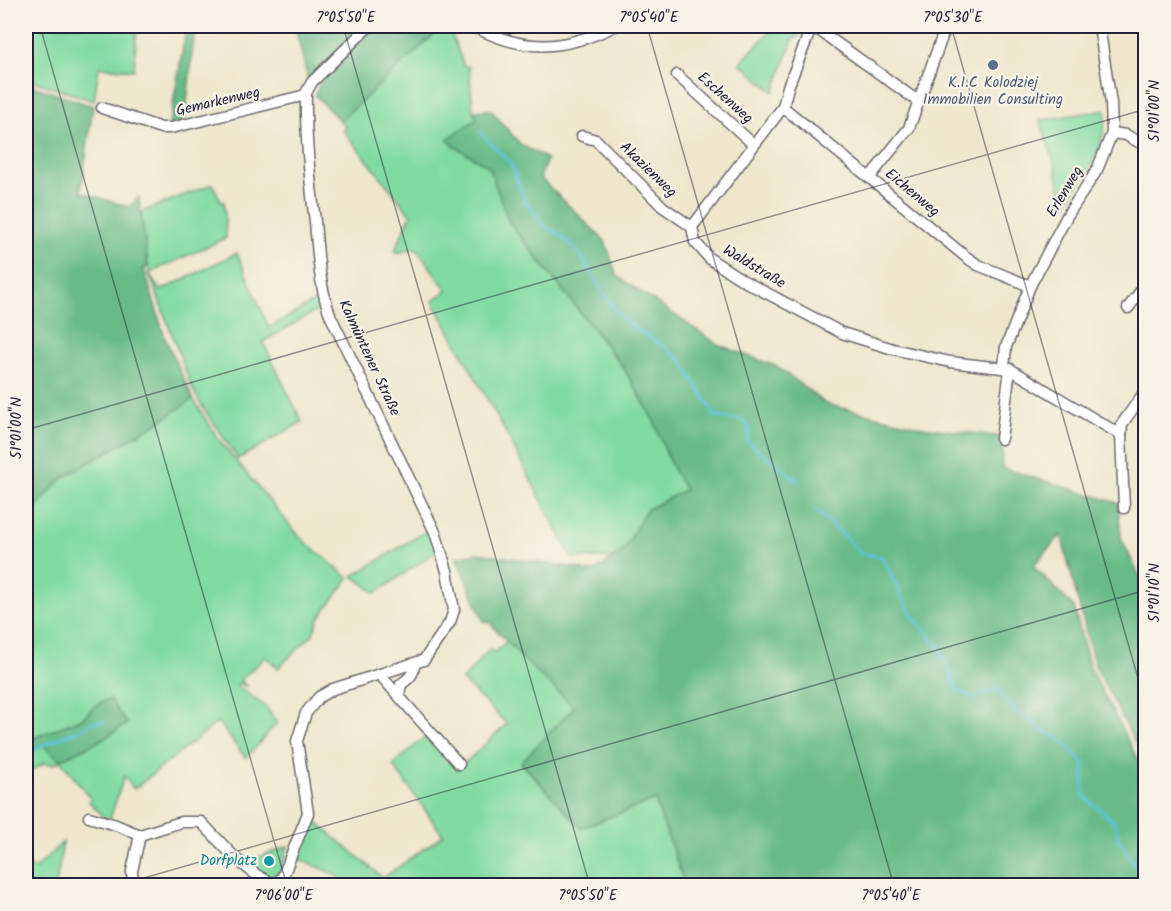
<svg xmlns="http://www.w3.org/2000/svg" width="1171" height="911" font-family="Kalam,sans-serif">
<rect width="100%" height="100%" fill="#f7f3e8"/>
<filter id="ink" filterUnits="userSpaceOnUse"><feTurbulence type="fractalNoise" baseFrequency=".0167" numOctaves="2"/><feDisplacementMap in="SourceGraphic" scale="12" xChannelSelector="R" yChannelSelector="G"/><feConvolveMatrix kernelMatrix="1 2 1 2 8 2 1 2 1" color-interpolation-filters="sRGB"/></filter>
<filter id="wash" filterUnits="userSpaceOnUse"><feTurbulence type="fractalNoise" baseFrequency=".008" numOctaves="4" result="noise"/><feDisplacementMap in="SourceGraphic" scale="24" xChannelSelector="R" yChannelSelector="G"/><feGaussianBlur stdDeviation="1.35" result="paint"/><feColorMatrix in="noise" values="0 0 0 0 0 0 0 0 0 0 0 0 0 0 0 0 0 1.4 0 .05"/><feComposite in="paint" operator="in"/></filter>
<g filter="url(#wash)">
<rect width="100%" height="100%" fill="#efe6cb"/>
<!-- green -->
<g fill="#81dba1" stroke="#527e6e" stroke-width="1.5">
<polygon points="26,26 137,26 134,70 99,67 94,101 26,79"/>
<polygon points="443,26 452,26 452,35 464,66 469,67 473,111 477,119 447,139 456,147 489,166 509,222 623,367 654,421 670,463 685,490 646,510 623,551 613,558 572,558 506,433 433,301 447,290 416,248 397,253 395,250 411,215 343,130 345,127 340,121"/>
<polygon points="775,26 801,26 798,37 793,39 774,92 740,63"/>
<path d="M1106 110C1106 150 1084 176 1064 207L1055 166 1040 120Z"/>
<polygon points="213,184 221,202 224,202 226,238 149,273 160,291 237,253 269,328 320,298 323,307 263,342 302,422 238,459 200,403 190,383 149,273 141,212"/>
<polygon points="193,399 219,440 292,528 304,541 349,578 319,618 313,634 278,668 266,657 240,680 247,687 240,683 237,686 266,707 277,723 246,758 218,722 134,789 124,776 110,819 106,819 89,802 91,799 61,761 53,764 44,763 26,774 26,756 43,745 60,759 99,741 127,723 96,705 83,718 34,738 26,744 26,519 61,479 159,422"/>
<polygon points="429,529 437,551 376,593 353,576"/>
<polygon points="507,641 575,707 521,763 581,827 655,800 685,885 345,885 337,875 295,857 313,819 383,878 443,835 393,765 427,735 457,770 507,724 462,680 490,649 494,653"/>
<polygon points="63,842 56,885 26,885 26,862 35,869"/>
<polygon points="288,846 281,870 274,876 265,876 247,862"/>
</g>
<!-- forest -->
<g fill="#68bb87" stroke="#456e61" stroke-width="1.5">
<polygon points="187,26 195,26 185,122 169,126"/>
<polygon points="295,26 362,26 308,80"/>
<path d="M376 26H443L340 121 315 95C324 69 356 45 376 26Z"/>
<polygon points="26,80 26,84 93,106 81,192 129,207 139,197 148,267 144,269 165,338 193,399 159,422 61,479 26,519"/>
<polygon points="491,110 520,144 547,159 540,178 605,241 617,276 719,345 778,367 826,404 923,427 1003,437 1002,468 1118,503 1121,538 1145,588 1145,761 1095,666 1061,535 1033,566 1074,607 1090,668 1145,773 1145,881 1136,883 1136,886 685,885 655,800 581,828 521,762 574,707 526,662 489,622 484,622 456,557 477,553 582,569 584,572 595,571 623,551 646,510 685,490 670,463 654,421 623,367 509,222 489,167 456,147 447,139 477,119 473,111"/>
<polygon points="110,699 127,724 99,741 60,760 43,745 26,756 26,744 34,738 83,718 96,705"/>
</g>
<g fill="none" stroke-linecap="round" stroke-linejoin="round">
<!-- stream -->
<g stroke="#5cc2da" stroke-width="3">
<polyline points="480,132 511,164 525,201 548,229 558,233 579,253 607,299 623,320 666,348 682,361 716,417 744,420 749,430 747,441 798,481"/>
<polyline points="815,510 846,537 860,553 882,557 911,614 938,646 958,691 975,698 998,689 1009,705 1042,730 1062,740 1084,763 1083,795 1115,823 1118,838 1137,868 1142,886"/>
<polyline points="26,756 43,745 82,729 92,722 105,722"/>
</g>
</g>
</g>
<g filter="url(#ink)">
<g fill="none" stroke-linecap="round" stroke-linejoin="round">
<defs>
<g id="minor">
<path d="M473 26C524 53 563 51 615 26"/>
<polyline points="812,26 788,87 783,107 692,227 695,242 710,259 744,281 842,333 893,349 950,362 1010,369 1121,435"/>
<polyline points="813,26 919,102"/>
<polyline points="677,75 753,144"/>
<polyline points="783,107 966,257 978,265 1030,286"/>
<polyline points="102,108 161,128 171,128 306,95"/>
<polyline points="1112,133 1126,135 1146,146"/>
<polyline points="582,136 596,140 663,207 692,227"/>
<polyline points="870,177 909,128 946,26"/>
<polyline points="1128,308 1146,284"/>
<polyline points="1004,367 1006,347 1030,286 1067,216 1097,170 1112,133 1111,103 1099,26"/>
<polyline points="1001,439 1010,369"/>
<polyline points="1124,508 1121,435 1122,424 1146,390"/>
<polyline points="380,675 459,764"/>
<path d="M399 695 401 684C409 679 414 674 414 665"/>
<polyline points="89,817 116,825 140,835"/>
<polyline points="133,886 132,871 140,835 181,822 201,822 237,860 258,876 275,885"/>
<path d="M275 886 283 876 308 813 297 741 306 713 319 697 333 689 424 660 450 622 454 610 447 571 435 532 331 317C319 287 318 253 315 222 310 179 305 135 306 93L312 82 369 26"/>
</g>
</defs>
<!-- minor casing -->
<use href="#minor" stroke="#6a676d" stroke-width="13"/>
<!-- minor -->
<use href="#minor" stroke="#fff" stroke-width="10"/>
</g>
</g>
<!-- ticks -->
<path fill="none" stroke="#22223b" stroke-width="1.5" stroke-opacity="0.45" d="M40 26 287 886M343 26 590 886M647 26 894 886M951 26 1146 706M26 430 1146 109M116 886 1146 590"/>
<!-- markers -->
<circle fill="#5c6f8a" stroke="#f7f3e8" stroke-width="2" cx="993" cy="65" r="6"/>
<circle fill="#0f9aa8" stroke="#f7f3e8" stroke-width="2" cx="269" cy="861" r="6"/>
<g text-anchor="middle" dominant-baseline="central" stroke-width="4.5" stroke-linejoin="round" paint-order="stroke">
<!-- service labels -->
<g font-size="15" fill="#4e5e75" stroke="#f7f3e8">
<text x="993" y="83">K.I.C Kolodziej<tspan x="993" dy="17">Immobilien Consulting</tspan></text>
</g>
<!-- street labels -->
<g font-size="15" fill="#22223b" stroke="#f7f3e8">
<text transform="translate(725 98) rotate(42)">Eschenweg</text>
<text transform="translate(218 102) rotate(-13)">Gemarkenweg</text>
<text transform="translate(648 170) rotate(44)">Akazienweg</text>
<text transform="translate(1065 192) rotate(-59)">Erlenweg</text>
<text transform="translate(912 193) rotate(40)">Eichenweg</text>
<text transform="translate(754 267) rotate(31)">Waldstraße</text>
<text transform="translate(369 358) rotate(65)">Kalmüntener Straße</text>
</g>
<!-- culture labels -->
<g font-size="15" fill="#0d838f" stroke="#f7f3e8" text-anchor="end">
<text x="257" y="861">Dorfplatz</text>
</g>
</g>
<!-- margin -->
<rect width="1171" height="911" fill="none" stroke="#f7f3e8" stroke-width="66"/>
<rect x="33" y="33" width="1105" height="845" fill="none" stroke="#22223b" stroke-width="2"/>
<g font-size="15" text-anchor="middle" fill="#22223b">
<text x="346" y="22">7°05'50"E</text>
<text x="649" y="22">7°05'40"E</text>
<text x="953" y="22">7°05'30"E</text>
<text transform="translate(1154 111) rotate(-90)" y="5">51°01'00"N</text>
<text transform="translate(16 428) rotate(-90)" y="5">51°01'00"N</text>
<text transform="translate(1154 593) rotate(-90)" y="5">51°01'10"N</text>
<text x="284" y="900">7°06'00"E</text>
<text x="588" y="900">7°05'50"E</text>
<text x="891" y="900">7°05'40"E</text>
</g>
</svg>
